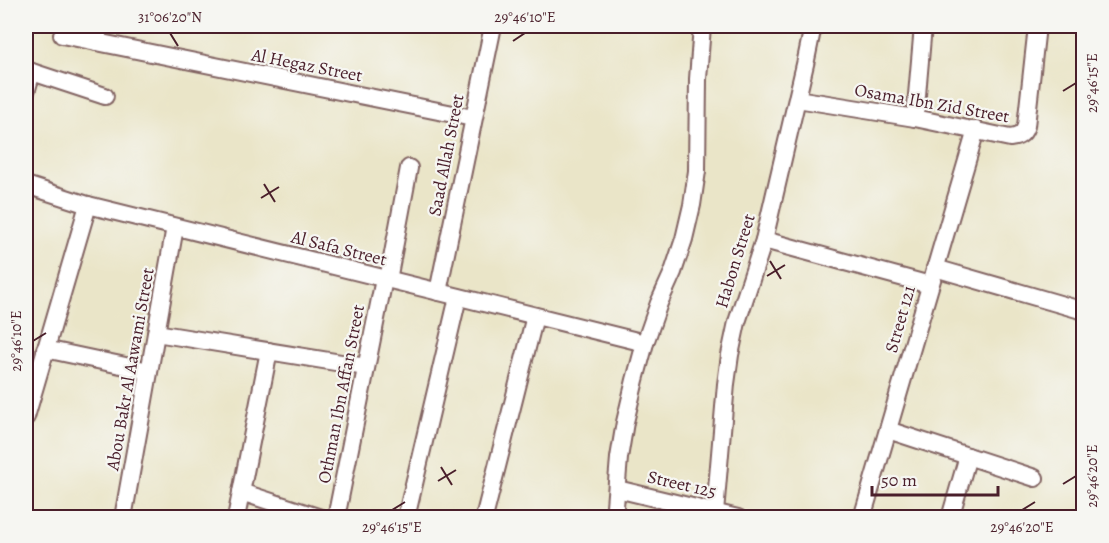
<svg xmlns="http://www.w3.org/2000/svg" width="1109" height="543" font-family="Alegreya,serif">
<rect width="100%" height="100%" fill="#f6f6f2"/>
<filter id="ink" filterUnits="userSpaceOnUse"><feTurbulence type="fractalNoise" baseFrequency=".0167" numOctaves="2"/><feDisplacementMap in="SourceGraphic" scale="12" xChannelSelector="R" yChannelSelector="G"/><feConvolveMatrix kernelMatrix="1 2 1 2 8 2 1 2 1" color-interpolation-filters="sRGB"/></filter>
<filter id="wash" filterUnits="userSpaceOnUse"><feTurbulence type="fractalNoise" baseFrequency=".008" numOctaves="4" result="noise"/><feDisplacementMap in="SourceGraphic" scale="24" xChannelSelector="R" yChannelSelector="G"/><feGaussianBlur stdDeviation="1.35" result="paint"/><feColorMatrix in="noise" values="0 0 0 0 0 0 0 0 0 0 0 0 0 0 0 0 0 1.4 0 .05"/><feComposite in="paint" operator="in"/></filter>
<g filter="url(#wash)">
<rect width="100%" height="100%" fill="#eae5c8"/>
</g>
<g filter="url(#ink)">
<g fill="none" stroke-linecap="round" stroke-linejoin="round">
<defs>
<g id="minor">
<polyline points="62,35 473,118"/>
<polyline points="96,42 100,26"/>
<polyline points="26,70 105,96"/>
<polyline points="26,92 32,72"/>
<path d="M797 99 915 118 1010 138C1018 137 1023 135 1026 126L1037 26"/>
<polyline points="915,118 923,26"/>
<polyline points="26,185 88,205 645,343"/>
<polyline points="764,240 930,285"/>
<polyline points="935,268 1084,311"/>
<polyline points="388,280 409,168"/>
<polyline points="438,292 493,26"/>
<polyline points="156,333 366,367"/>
<polyline points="45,349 149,371"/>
<polyline points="26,417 88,205"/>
<polyline points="888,430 1035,478"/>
<polyline points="617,489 738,518"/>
<polyline points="241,492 321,518"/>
<polyline points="715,512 726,384 730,355 737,322 764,240 806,60 813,26"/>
<polyline points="123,518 175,227"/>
<polyline points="236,518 269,351"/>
<polyline points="336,518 384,279"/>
<polyline points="406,518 458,297"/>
<polyline points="484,518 535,316"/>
<polyline points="614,518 619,458 625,422 635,380 645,343 659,303 673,272 684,239 692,205 697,171 698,79 702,26"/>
<polyline points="862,518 976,130"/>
<polyline points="950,518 968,456"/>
</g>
</defs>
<!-- minor casing -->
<use href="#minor" stroke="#826462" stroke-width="20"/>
<!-- minor -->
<use href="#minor" stroke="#fff" stroke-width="16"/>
</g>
</g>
<!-- ticks -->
<path fill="none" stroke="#4a1f2b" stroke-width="2" d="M170 33 178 46M513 41 525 33M1063 91 1076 83M264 184 275 202M261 198 279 187M770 261 781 279M767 276 785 265M33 341 46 333M441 467 452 485M438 481 456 470M1063 484 1076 476M392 510 405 502M1022 510 1035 502"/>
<g text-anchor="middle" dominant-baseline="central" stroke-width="4.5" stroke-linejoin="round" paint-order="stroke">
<!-- street labels -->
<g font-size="18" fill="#4a1f2b" stroke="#f6f6f2">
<text transform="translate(307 65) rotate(11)">Al Hegaz Street</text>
<text transform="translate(932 103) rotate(10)">Osama Ibn Zid Street</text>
<text transform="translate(446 155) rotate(-79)">Saad Allah Street</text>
<text transform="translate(339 248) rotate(14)">Al Safa Street</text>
<text transform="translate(735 261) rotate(-73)">Habon Street</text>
<text transform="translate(900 319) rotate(-74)">Street 121</text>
<text transform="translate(130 369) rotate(-80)">Abou Bakr Al Aawami Street</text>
<text transform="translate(341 394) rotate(-79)">Othman Ibn Affan Street</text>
<text transform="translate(682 484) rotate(13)">Street 125</text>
</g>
</g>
<!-- margin -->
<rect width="1109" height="543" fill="none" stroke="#f6f6f2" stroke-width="66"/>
<!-- scale -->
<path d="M872 486v9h126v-9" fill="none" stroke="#4a1f2b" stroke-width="3"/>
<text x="881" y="486" font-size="18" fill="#4a1f2b" stroke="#f6f6f2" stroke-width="4.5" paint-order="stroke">50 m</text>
<rect x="33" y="33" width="1043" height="477" fill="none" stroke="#4a1f2b" stroke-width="2"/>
<g font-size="15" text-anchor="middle" fill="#4a1f2b">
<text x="170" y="22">31°06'20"N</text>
<text x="525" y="22">29°46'10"E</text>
<text transform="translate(1092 83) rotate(-90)" y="5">29°46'15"E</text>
<text transform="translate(16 341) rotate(-90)" y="5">29°46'10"E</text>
<text transform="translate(1092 476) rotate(-90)" y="5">29°46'20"E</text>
<text x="392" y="532">29°46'15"E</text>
<text x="1022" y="532">29°46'20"E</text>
</g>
</svg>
